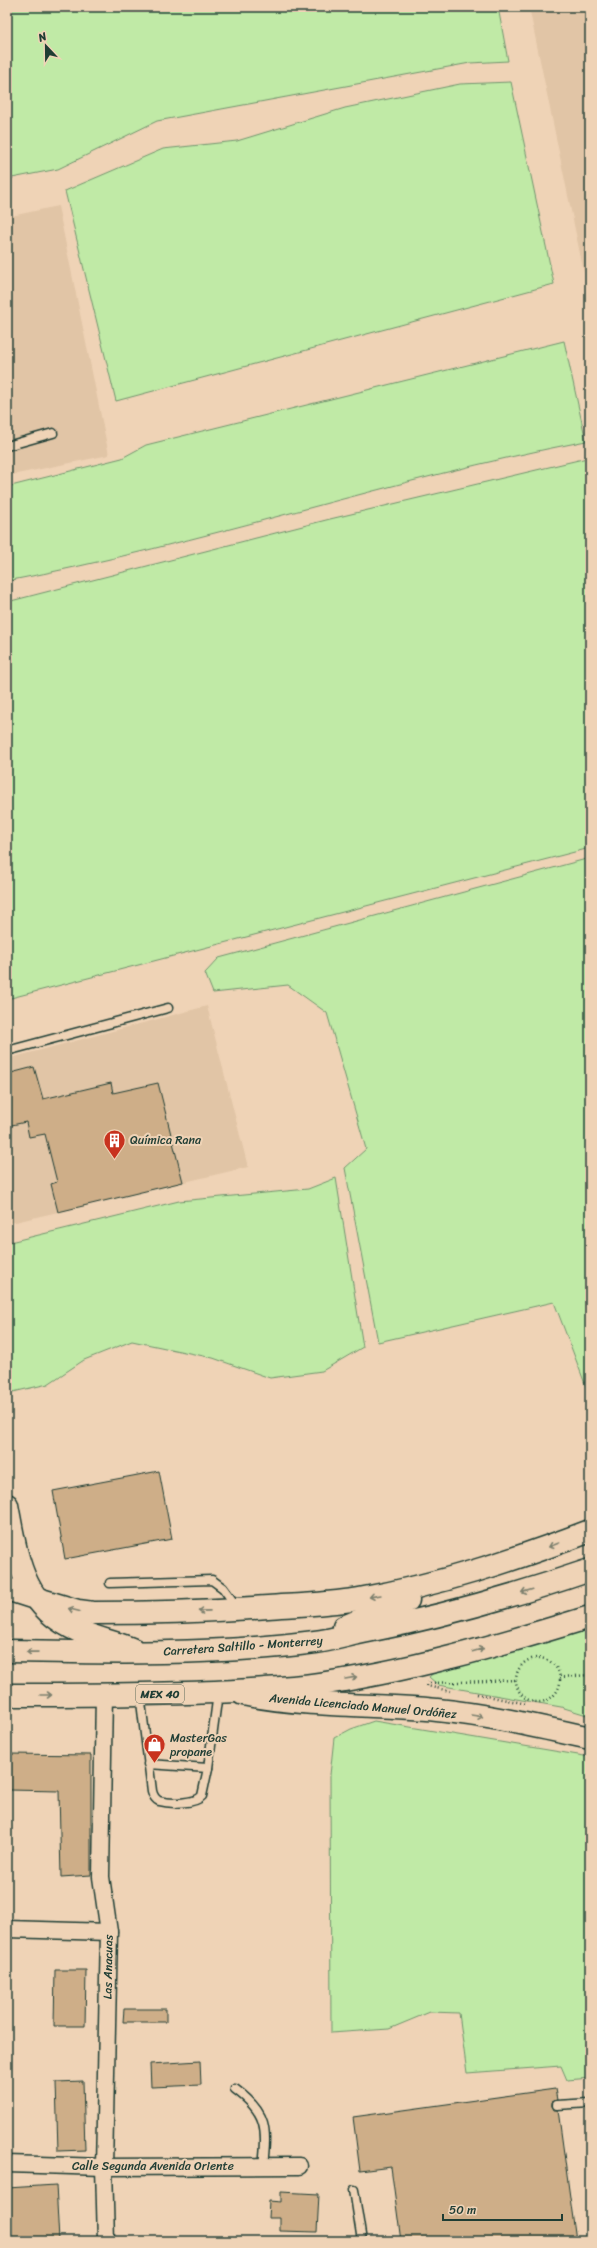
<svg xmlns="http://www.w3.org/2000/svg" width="597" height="2248" font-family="Sriracha,sans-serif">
<rect width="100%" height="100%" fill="#efd3b6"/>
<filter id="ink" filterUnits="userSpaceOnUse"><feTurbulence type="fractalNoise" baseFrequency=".025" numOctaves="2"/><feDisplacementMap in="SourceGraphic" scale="8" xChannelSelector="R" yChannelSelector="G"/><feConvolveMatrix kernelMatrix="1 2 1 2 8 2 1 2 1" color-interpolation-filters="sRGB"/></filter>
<g filter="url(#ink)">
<!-- built -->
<g fill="#e1c5a6">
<polygon points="529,7 590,7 590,302"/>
<polygon points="58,206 109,455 7,476 7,217"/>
<polygon points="207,1006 248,1167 7,1224 7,1059"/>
</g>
<!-- green -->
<g fill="#c0eaa6" stroke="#70946d">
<polygon points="7,7 498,7 508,61 470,63 157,121 58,169 7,179"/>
<polygon points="511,82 554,284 116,401 65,191 163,149 237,141 345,108 460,84"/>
<path d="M564 341 586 441C391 479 202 544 7 581V487L122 458 146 445Z"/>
<polygon points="587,458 590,472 590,848 7,999 7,602 330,519"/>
<polygon points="590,858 590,1397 554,1302 378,1342 345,1168 366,1149 327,1013 288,985 213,993 205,973 219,958"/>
<polygon points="336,1178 363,1347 322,1371 270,1378 213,1358 132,1341 84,1360 48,1384 13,1392 7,1360 7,1245 10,1242 179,1201 308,1189"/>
<polygon points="590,1627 590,1716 561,1707 438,1685 429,1677 438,1669"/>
<polygon points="374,1721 590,1757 590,2078 567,2080 561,2066 467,2073 459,2013 430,2012 389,2029 331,2033 330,1775 334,1738 351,1729"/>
</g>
<!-- building -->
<g fill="#ceae88" stroke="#1f3d34">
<polygon points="34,1067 43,1099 111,1083 113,1093 158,1083 183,1182 58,1212 51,1184 57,1182 45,1134 29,1137 26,1122 7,1126 7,1074"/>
<polygon points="159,1471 172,1539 65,1559 53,1491"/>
<polygon points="9,1754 91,1755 91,1875 61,1877 59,1791 9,1790"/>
<polygon points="55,1970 86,1970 85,2026 54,2026"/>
<polygon points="124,2009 166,2009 166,2022 123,2022"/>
<polygon points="200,2061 201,2085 151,2087 150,2064"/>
<polygon points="83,2081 85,2150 58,2151 56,2082"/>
<polygon points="555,2089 557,2100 552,2102 552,2106 554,2110 558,2110 576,2241 401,2241 391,2167 360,2171 353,2117"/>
<polygon points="56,2185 59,2241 7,2241 7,2188"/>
<polygon points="281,2192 319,2194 317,2232 280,2231 280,2218 268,2218 269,2201 281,2202"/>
</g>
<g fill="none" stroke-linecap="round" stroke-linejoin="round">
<defs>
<g id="lane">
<polyline points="7,446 53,433"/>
<polyline points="7,1051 168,1008"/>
<polyline points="110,1583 212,1580 223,1588 237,1607"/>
<path d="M140 1694 152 1791C153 1795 155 1799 159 1801 170 1804 195 1804 202 1796L208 1768 148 1764"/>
<polyline points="208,1768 218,1693"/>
<path d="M235 2089C268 2113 267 2128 263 2166"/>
<polyline points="557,2105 590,2103"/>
<polyline points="354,2190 362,2241"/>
</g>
<g id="street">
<polyline points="104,1694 101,1877 109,1932 104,2167 106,2241"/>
<polyline points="7,1929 109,1932"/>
<polyline points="7,2164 104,2167 299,2166"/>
</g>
<g id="secondary">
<path d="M7 1505C17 1558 22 1607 79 1631 97 1639 116 1642 134 1650"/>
<polyline points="7,1589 38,1599"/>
<path d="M243 1694C307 1707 373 1704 437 1710 488 1715 540 1727 590 1738"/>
</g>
<g id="primary">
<path d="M38 1599 78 1611 93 1613C152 1613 210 1611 268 1607 298 1605 329 1604 359 1599 439 1585 514 1560 590 1531"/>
<polyline points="344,1627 408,1600"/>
<path d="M7 1651C110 1653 213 1655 315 1642 333 1640 351 1634 368 1631 444 1616 517 1595 590 1570"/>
<path d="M7 1695C76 1695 146 1695 215 1692 248 1690 280 1689 312 1685 407 1672 499 1645 590 1617"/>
</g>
</defs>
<!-- lane casing -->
<use href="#lane" stroke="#1f3d34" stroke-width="11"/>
<!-- street casing -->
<use href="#street" stroke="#1f3d34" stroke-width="19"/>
<!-- secondary casing -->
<use href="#secondary" stroke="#1f3d34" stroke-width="25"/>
<!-- primary casing -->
<use href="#primary" stroke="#1f3d34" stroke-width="25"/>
<!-- path -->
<g stroke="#1f3d34" stroke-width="2.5" stroke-dasharray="1 3" stroke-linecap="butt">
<circle cx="538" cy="1680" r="22"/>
<polyline points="560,1677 590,1675"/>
<polyline points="428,1681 427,1686 450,1691"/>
<polyline points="430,1683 516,1680"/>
<polyline points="477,1694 527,1704"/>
</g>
<!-- lane -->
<use href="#lane" stroke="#efd3b6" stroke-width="8"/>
<!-- street -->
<use href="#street" stroke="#efd3b6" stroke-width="16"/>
<!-- secondary -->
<use href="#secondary" stroke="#efd3b6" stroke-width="22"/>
<!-- primary -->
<use href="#primary" stroke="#efd3b6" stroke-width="22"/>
</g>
<!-- one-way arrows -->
<defs><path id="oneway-shaft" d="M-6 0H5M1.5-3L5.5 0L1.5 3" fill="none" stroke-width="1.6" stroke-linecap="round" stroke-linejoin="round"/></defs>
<g stroke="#7d806e">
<use href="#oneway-shaft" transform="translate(554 1545) rotate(159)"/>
<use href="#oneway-shaft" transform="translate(527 1591) rotate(164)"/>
<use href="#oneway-shaft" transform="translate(375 1596) rotate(170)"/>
<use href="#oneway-shaft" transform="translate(74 1610) rotate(-165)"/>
<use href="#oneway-shaft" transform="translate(204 1611) rotate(179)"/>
<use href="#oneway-shaft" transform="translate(478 1650) rotate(-16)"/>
<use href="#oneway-shaft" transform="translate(32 1652) rotate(-179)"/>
<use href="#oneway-shaft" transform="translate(351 1678) rotate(-10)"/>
<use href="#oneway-shaft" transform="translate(46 1695)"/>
<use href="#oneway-shaft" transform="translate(477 1716) rotate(9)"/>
</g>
</g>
<!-- icons -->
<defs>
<symbol id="building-pin" viewBox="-11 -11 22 30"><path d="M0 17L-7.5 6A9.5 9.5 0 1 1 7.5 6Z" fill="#c8321e" stroke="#efd3b6"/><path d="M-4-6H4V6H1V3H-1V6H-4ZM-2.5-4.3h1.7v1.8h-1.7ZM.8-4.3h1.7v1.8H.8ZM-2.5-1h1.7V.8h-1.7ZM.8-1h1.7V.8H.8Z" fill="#fff"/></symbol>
<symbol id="shop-pin" viewBox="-11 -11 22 30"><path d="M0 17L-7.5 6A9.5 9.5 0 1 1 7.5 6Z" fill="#c8321e" stroke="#efd3b6"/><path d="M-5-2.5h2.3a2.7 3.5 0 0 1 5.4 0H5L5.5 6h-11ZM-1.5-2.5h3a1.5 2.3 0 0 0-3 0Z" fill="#fff"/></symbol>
</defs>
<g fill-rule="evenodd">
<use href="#building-pin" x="102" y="1128" width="25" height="34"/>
<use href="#shop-pin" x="142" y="1732" width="25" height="34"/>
</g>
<g text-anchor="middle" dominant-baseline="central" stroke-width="4" stroke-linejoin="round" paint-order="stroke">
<!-- shield labels -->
<rect fill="#efd3b6" stroke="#5d6a5b" stroke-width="1" x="136" y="1685" width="48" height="18" rx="3"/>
<g font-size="11" font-weight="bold" fill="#1f3d34">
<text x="160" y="1694">MEX 40</text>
</g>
<!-- poi labels -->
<g font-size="12" fill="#1f3d34" stroke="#efd3b6" text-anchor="start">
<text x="130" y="1140">Química Rana</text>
<text x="170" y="1738">MasterGas<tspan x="170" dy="14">propane</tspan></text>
</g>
<!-- street labels -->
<g font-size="12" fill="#1f3d34" stroke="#efd3b6">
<text transform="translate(243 1646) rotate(-4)">Carretera Saltillo - Monterrey</text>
<text transform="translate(363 1706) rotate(5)">Avenida Licenciado Manuel Ordóñez</text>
<text transform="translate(108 1967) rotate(-89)">Las Anacuas</text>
<text x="153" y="2166">Calle Segunda Avenida Oriente</text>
</g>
</g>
<!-- margin -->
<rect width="597" height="2248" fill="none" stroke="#efd3b6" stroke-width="24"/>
<rect x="12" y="12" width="573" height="2224" fill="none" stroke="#1f3d34" stroke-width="1.5" filter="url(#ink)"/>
<!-- north arrow -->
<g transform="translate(46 46) rotate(338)" stroke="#efd3b6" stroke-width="3" paint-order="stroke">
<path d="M0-3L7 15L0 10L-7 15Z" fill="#1f3d34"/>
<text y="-6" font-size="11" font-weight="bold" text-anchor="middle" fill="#1f3d34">N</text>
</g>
<!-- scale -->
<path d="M443 2214v6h119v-6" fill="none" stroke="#1f3d34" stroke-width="2"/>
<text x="449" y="2214" font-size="12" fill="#1f3d34" stroke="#efd3b6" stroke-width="3" paint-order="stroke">50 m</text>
</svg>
